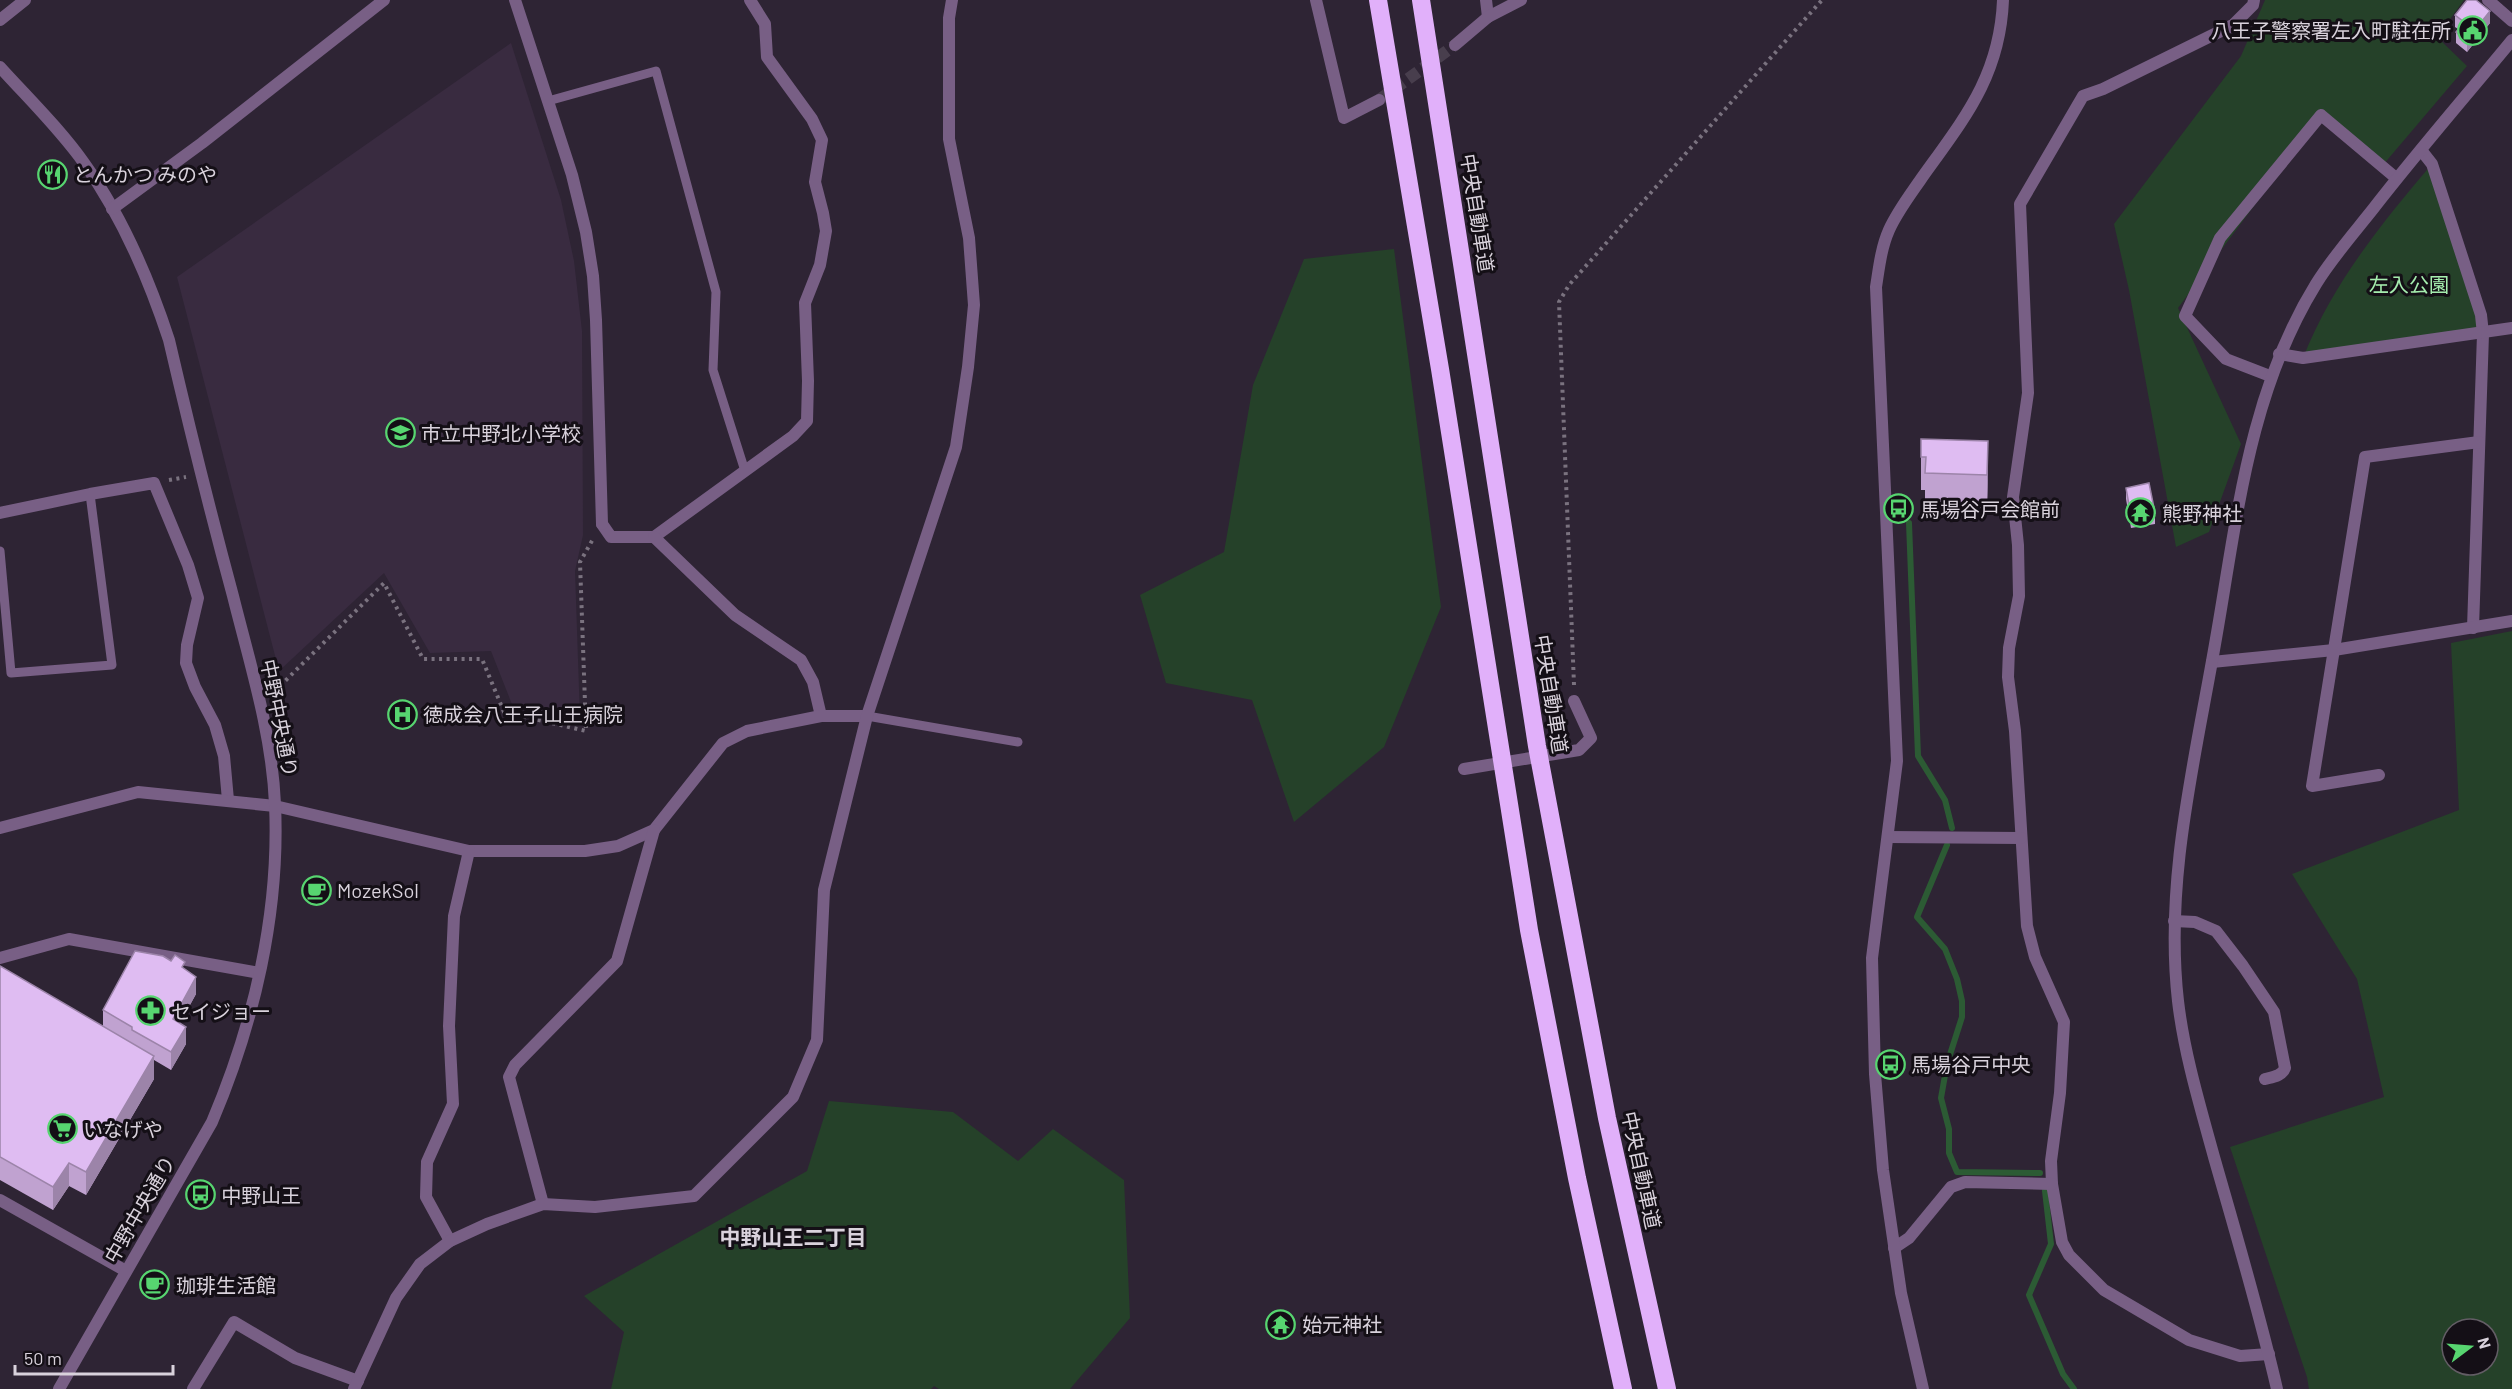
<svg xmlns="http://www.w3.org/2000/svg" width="2512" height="1389" font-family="Barlow,'Noto Sans JP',sans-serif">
<rect width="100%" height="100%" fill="#2e2434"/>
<!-- built -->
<polygon fill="#392b40" points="511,43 561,200 574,261 582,331 583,535 575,571 580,719 513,707 491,651 430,653 384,573 279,671 177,277"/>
<!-- green -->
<g fill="#254129" fill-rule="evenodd">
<polygon points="2265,0 2464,0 2437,37 2467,66 2383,165 2321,116 2178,308 2241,444 2209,532 2176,547 2129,290 2114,224 2241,56"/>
<path d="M2432 164 2483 334 2303 358C2332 284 2381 224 2432 164Z"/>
<polygon points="1394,249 1441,607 1384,747 1294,822 1252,700 1166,683 1140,595 1224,552 1253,385 1304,259"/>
<path d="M2512 631V1389H2309L2307 1377 2230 1147 2384 1097 2357 979 2292 874 2459 810 2451 643ZM2452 1329H2488V1365H2452Z"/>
<polygon points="829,1101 953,1112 1018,1161 1053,1129 1124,1180 1130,1318 1070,1389 939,1389 934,1386 931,1389 611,1389 624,1332 584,1296 807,1171"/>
</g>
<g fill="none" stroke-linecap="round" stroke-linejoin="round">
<!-- stream -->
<g stroke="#2c5b34" stroke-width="6">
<polyline points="1909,523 1918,756 1945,800 1952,828"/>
<polyline points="1947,845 1917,917 1945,949 1957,979 1962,1001 1962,1017 1947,1064 1941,1098 1949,1129 1949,1153 1957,1172 2040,1173"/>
<polyline points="2045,1191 2051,1244 2029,1295 2063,1374 2074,1389"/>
</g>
<!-- minor-tunnel -->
<polyline stroke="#483e4d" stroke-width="12" stroke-dasharray="12 6" stroke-linecap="butt" points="1379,100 1455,45"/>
<!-- path -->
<g stroke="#7a727f" stroke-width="4" stroke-dasharray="3 4.5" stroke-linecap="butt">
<polyline points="169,480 186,477"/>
<polyline points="1574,685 1559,302 1569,285 1822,0"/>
<polyline points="273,688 281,685 384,583 423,659 482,659 504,712 586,731 580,562 593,539"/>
</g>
<!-- service -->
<g stroke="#785f85" stroke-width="9">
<polyline points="548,101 656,71 716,292 713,370 745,471"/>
<polyline points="0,551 11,673 112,665 90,494"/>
<polyline points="867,716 1018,742"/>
</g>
<!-- minor -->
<g stroke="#785f85" stroke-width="12">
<polyline points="1316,0 1344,118 1379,100"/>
<polyline points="1486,0 1488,17"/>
<polyline points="2254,0 2253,5 2233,25 2103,89 2083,96 2020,204 2028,393 2013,497 2018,545 2019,596 2009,648 2008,677 2015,731 2027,926 2035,957 2064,1022 2060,1093 2051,1161 2052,1184 2062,1242 2069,1255 2104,1290 2189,1340 2240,1356 2269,1354"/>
<polyline points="2488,0 2512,21"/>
<polyline points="0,20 25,0"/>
<polyline points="1455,45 1488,17 1521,0"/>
<polyline points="2421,150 2432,164 2481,315 2483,334 2473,628"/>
<polyline points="2279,354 2303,358 2512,328"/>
<polyline points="2270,376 2226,359 2185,316 2220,238 2321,115 2396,178"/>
<polyline points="0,513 90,494 154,483 188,565 198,598 187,645 186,663 195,687 215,725 224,756 228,800"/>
<polyline points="602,524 611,537 654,537 793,436 807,421 808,381 805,303 820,265 826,231 823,213 815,182 822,140 812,119 767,57 765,24 750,0"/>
<polyline points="654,537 735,615 801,660 813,682 821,716"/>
<polyline points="2212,662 2334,650 2512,621"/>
<polyline points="1464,769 1579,750 1591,738 1574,701"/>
<polyline points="2379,775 2312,786 2365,457 2479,442"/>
<polyline points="0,828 138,792 275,806 469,851 585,851 618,846 654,830 723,743 747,731 821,716 867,716"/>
<polyline points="1888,837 2021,838"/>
<path d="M2174 921 2195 922 2216 931 2243 966 2274 1012 2285 1068C2282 1076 2273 1077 2265 1079"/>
<polyline points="0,958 69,939 259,973"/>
<polyline points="0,1200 126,1271"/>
<polyline points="543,1204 509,1077 515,1065 617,961 654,830"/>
<polyline points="450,1241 426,1197 427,1162 453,1104 449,1026 454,916 469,851"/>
<polyline points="1894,1248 1909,1238 1951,1187 1965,1182 2052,1184"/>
<polyline points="193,1389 234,1322 295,1358 358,1381"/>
<polyline points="354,1389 396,1298 420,1264 450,1241 487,1224 543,1204 595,1207 694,1196 793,1097 817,1040 824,890 867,716 956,447 968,367 974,305 969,238 949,139 949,18 952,0"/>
</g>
<!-- tertiary -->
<g stroke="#785f85" stroke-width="12">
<polyline points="515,0 572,175 586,232 593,276 596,320 602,524"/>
<path d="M0 67C28 98 60 129 84 163 122 216 149 279 169 340 189 426 210 511 233 596 250 664 272 733 275 804 280 913 254 1023 212 1122L59 1389"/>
<polyline points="112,209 202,143 384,0"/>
<path d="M1923 1389 1901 1293 1883 1170 1875 1074 1872 958 1897 761 1876 287C1879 268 1881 248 1889 230 1897 212 1910 195 1921 179 1963 120 2000 77 2003 0"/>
<path d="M2277 1389C2259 1311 2236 1234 2214 1157 2200 1106 2184 1053 2178 1001 2165 886 2192 773 2212 661 2236 532 2245 399 2316 284 2332 258 2354 233 2373 209 2418 151 2466 96 2512 40"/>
</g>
<!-- motorway -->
<g stroke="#e1b0fa" stroke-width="18">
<polyline points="1378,0 1440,369 1529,930 1577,1178 1623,1389"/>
<polyline points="1421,0 1537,746 1607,1118 1667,1389"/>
</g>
</g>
<!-- wall -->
<g fill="#c0a2d0">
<polygon points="2455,15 2490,23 2467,52 2456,43 2456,32 2458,29 2455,27"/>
<polygon points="1921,439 1988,475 1987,508 1925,507 1925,490 1921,490"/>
<polygon points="2126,488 2155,513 2155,524 2131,528 2126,499"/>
<polygon points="0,966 103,1027 103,1010 185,970 196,994 180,1023 186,1044 171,1070 154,1060 154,1079 86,1195 69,1186 53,1210 0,1180"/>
</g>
<!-- shaded-wall -->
<g fill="#9c84a9">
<polygon points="2490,11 2490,23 2467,52 2467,40"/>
<polygon points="1988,441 1988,475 1987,508 1987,475"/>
<polygon points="196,977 196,994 173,1036 173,1019"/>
<polygon points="186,1027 186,1044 171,1070 171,1052"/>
<polygon points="154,1056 154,1079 86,1195 86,1172"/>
<polygon points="69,1163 69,1186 53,1210 53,1187"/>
</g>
<!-- building -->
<g fill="#dfbcf2" stroke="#9c84a9" stroke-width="1.5">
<polygon points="2467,0 2476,0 2490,11 2467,40 2456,32 2464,22 2455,15"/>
<polygon points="1921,439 1988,441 1987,475 1925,473 1926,457 1921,457"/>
<polygon points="2149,483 2155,513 2131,516 2126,488"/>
<polygon points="135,951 163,956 171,961 175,955 185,962 182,967 196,977 173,1019 186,1027 171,1052 132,1030 132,1027 103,1010"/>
<polygon points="0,966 154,1056 86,1172 69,1163 53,1187 0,1157"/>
</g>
<!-- icons -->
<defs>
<symbol id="civic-ring" viewBox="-11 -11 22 22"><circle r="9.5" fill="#140f16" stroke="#57d570" stroke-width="1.5"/><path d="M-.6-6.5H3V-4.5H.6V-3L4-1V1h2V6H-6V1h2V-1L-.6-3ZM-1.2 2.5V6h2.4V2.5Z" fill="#57d570"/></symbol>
<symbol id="restaurant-ring" viewBox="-11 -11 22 22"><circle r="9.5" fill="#140f16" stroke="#57d570" stroke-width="1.5"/><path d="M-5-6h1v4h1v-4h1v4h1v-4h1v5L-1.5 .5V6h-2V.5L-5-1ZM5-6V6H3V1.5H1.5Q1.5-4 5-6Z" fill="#57d570"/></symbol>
<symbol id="school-ring" viewBox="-11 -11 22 22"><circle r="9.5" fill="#140f16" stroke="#57d570" stroke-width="1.5"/><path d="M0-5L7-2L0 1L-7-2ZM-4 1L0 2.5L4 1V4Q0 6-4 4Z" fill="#57d570"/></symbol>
<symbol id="bus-ring" viewBox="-11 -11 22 22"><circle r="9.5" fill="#140f16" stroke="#57d570" stroke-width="1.5"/><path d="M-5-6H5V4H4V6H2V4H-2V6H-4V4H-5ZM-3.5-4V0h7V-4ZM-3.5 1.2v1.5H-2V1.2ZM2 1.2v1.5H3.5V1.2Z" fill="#57d570"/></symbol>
<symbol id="temple-ring" viewBox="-11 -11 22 22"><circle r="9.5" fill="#140f16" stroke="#57d570" stroke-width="1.5"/><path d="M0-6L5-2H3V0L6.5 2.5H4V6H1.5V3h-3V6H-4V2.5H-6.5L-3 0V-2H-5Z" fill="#57d570"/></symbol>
<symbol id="hospital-ring" viewBox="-11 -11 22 22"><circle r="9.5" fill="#140f16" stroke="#57d570" stroke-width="1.5"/><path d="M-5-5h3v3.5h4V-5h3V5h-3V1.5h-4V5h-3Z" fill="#57d570"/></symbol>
<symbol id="cafe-ring" viewBox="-11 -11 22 22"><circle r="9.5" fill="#140f16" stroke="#57d570" stroke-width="1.5"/><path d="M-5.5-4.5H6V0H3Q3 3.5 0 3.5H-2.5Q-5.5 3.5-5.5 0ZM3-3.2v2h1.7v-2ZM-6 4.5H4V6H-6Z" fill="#57d570"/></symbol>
<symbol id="pharmacy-ring" viewBox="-11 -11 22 22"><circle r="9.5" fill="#140f16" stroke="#57d570" stroke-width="1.5"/><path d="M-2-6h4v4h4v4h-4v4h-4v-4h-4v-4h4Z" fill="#57d570"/></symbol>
<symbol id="supermarket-ring" viewBox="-11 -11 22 22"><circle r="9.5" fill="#140f16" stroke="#57d570" stroke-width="1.5"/><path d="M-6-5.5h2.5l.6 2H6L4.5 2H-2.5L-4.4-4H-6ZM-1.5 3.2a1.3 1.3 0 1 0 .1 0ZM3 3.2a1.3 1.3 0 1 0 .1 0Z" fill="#57d570"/></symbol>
</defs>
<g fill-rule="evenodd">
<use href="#civic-ring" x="2456" y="14" width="33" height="33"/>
<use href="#restaurant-ring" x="36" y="158" width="33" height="33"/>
<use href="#school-ring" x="384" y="416" width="33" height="33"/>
<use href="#bus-ring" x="1882" y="492" width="33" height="33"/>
<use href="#temple-ring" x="2124" y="496" width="33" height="33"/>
<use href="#hospital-ring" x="386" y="698" width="33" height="33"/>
<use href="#cafe-ring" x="300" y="874" width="33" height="33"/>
<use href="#pharmacy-ring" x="134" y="994" width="33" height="33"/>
<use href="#bus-ring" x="1874" y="1048" width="33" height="33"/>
<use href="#supermarket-ring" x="46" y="1112" width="33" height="33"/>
<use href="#bus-ring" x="184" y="1178" width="33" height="33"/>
<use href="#cafe-ring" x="138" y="1268" width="33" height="33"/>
<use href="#temple-ring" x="1264" y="1308" width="33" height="33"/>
</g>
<g text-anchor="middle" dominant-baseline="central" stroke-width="6" stroke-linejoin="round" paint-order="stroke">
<!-- poi labels -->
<g font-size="20" fill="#d9d2dc" stroke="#140f16" text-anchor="start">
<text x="2451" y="30" text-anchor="end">八王子警察署左入町駐在所</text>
<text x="73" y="174">とんかつ みのや</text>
<text x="421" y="433">市立中野北小学校</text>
<text x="1920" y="509">馬場谷戸会館前</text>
<text x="2162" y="513">熊野神社</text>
<text x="423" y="714">徳成会八王子山王病院</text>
<text x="337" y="890">MozekSol</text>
<text x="171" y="1011">セイジョー</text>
<text x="1911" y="1064">馬場谷戸中央</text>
<text x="83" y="1129">いなげや</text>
<text x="221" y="1195">中野山王</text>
<text x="176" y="1285">珈琲生活館</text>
<text x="1302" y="1324">始元神社</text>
</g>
<!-- street labels -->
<g font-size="20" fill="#d9d2dc" stroke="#140f16">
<text transform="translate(1478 213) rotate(81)">中央自動車道</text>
<text transform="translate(1552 694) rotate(81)">中央自動車道</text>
<text transform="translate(280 718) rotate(79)">中野中央通り</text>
<text transform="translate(1642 1170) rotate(78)">中央自動車道</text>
<text transform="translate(139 1209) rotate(-60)">中野中央通り</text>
</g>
<!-- park labels -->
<g font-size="20" fill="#a5edae" stroke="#140f16">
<text x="2409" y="284">左入公園</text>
</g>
<!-- neighbourhood labels -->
<g font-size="21" font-weight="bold" fill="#d9d2dc" stroke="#140f16">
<text x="793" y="1236">中野山王二丁目</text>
</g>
</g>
<!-- north arrow -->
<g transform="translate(2470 1347) rotate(74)"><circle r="28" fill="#140f16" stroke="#635d65" stroke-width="1.5"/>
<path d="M0-4.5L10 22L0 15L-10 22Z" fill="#57d570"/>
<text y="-9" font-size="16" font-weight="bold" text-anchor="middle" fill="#d9d2dc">N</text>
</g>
<!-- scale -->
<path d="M15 1365v9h158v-9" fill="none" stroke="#d9d2dc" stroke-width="3"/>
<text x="24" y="1365" font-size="18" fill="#d9d2dc" stroke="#140f16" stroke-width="4.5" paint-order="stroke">50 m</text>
</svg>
